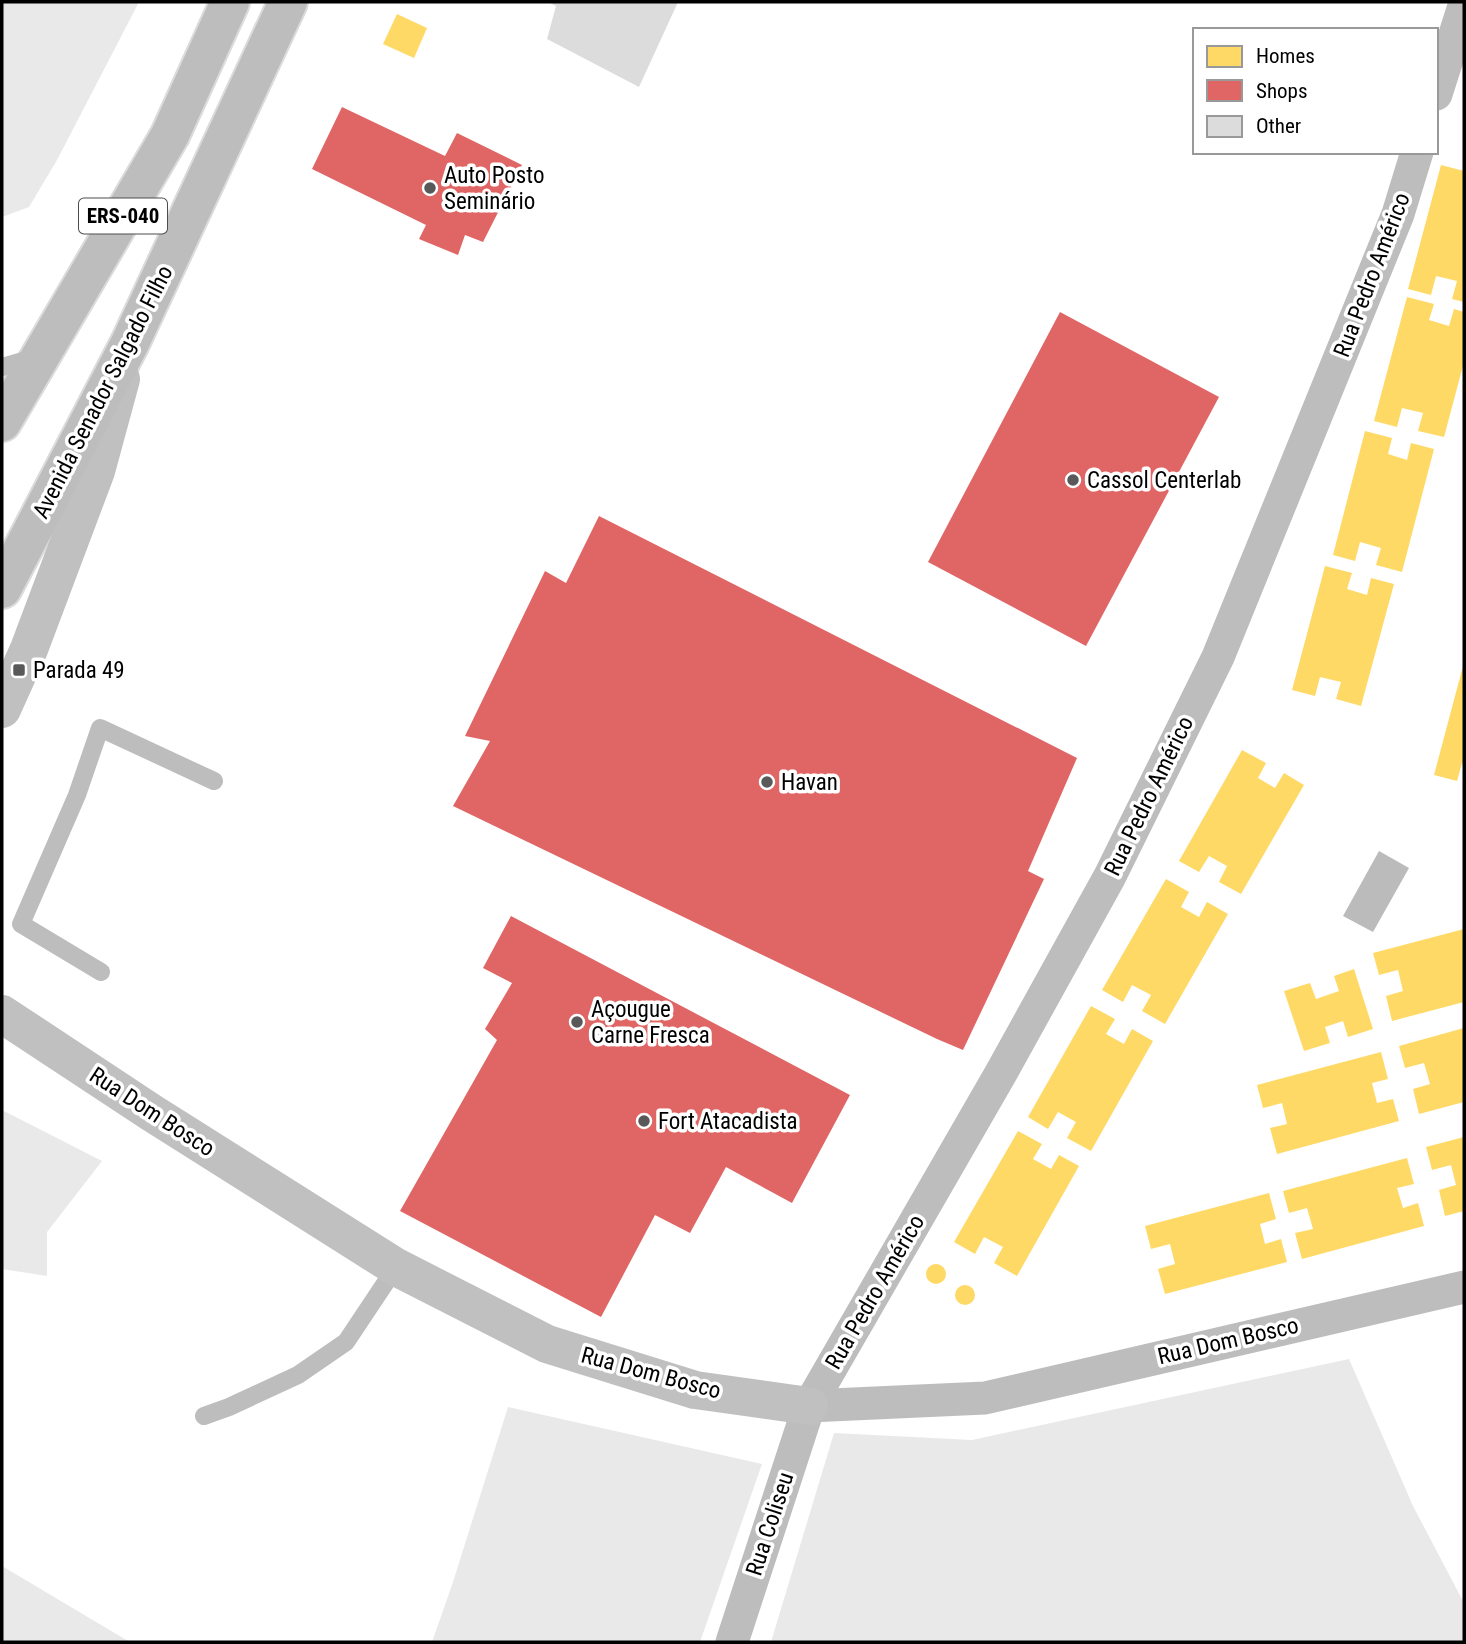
<svg xmlns="http://www.w3.org/2000/svg" width="1466" height="1644" font-family="'Roboto Condensed',sans-serif">
<rect width="100%" height="100%" fill="#fff"/>
<!-- green -->
<g fill="#e9e9e9">
<polygon points="2,2 139,2 57,160 29,207 2,217"/>
<polygon points="2,1110 102,1161 47,1232 47,1276 2,1269"/>
<polygon points="1349,1359 1413,1506 1464,1603 1464,1642 771,1642 834,1433 972,1440"/>
<polygon points="508,1407 762,1464 700,1642 432,1642 453,1582"/>
<polygon points="2,1566 128,1641 132,1642 2,1642"/>
</g>
<!-- water -->
<polygon fill="#bbb" points="1379,851 1409,868 1373,932 1343,916"/>
<!-- homes -->
<g fill="#ffd966">
<polygon points="397,14 427,28 414,58 383,44"/>
<polygon points="1441,165 1464,171 1464,302 1452,299 1457,281 1436,276 1431,295 1408,289"/>
<polygon points="1407,297 1434,304 1429,320 1449,326 1454,309 1464,312 1464,362 1444,437 1418,431 1423,413 1402,408 1397,427 1374,421"/>
<polygon points="1365,431 1392,438 1388,454 1407,460 1411,443 1434,449 1402,572 1376,565 1381,548 1360,542 1355,561 1333,555"/>
<polygon points="1325,566 1352,573 1347,589 1367,595 1371,578 1394,584 1361,706 1336,699 1341,682 1320,677 1315,696 1292,690"/>
<polygon points="1463,666 1464,764 1462,763 1457,781 1434,775"/>
<polygon points="1242,750 1266,763 1258,778 1275,788 1284,773 1304,785 1241,894 1219,882 1227,866 1209,856 1199,872 1179,861"/>
<polygon points="1166,879 1189,892 1181,907 1199,917 1207,902 1228,914 1165,1024 1142,1011 1151,995 1132,985 1123,1002 1102,990"/>
<polygon points="1464,929 1464,1002 1392,1021 1386,996 1403,991 1398,970 1379,975 1373,953"/>
<polygon points="1354,969 1373,1029 1348,1037 1343,1021 1325,1027 1330,1043 1304,1051 1284,991 1310,983 1316,999 1339,991 1334,976"/>
<polygon points="1091,1006 1115,1019 1106,1034 1124,1044 1132,1029 1153,1041 1091,1151 1067,1138 1076,1122 1058,1112 1048,1129 1028,1117"/>
<polygon points="1464,1028 1464,1102 1419,1114 1413,1089 1430,1084 1424,1063 1405,1068 1399,1046"/>
<polygon points="1381,1052 1388,1079 1372,1083 1377,1103 1393,1099 1399,1121 1277,1154 1270,1128 1287,1124 1282,1103 1263,1108 1257,1085"/>
<polygon points="1018,1131 1042,1144 1033,1159 1051,1169 1059,1155 1079,1166 1017,1276 994,1263 1003,1247 984,1237 975,1254 954,1242"/>
<polygon points="1464,1137 1464,1211 1445,1216 1439,1190 1456,1185 1451,1165 1432,1170 1426,1147"/>
<polygon points="1407,1158 1414,1184 1397,1188 1403,1208 1418,1203 1424,1226 1302,1259 1295,1233 1313,1229 1307,1208 1289,1213 1283,1191"/>
<polygon points="1269,1193 1276,1219 1260,1224 1265,1244 1281,1239 1287,1262 1165,1294 1158,1269 1175,1264 1170,1244 1151,1249 1145,1226"/>
<circle cx="936" cy="1274" r="10"/>
<circle cx="965" cy="1295" r="10"/>
</g>
<!-- shops -->
<g fill="#e06666">
<polygon points="342,107 445,156 457,133 522,165 483,242 465,235 458,255 419,239 426,225 312,169"/>
<polygon points="1060,312 1219,397 1086,646 928,562"/>
<polygon points="599,516 1077,758 1028,871 1044,879 963,1050 937,1039 453,806 490,741 465,736 545,571 566,583"/>
<polygon points="511,916 850,1095 792,1203 726,1167 690,1233 655,1215 601,1317 400,1211 497,1040 485,1029 512,983 483,968"/>
</g>
<!-- building -->
<polygon fill="#dcdcdc" points="548,2 678,2 639,87 547,39 556,6"/>
<g fill="none" stroke-linecap="round" stroke-linejoin="round">
<defs>
<g id="primary">
<polyline points="2,422 170,135 230,2"/>
<polyline points="2,589 130,343 288,2"/>
</g>
</defs>
<!-- primary casing -->
<use href="#primary" stroke="#dbdbdb" stroke-width="42"/>
<!-- lane -->
<g stroke="#bdbdbd" stroke-width="18">
<polyline points="2,367 37,357"/>
<polyline points="101,972 21,924 77,795 100,728 214,781"/>
<polyline points="204,1416 229,1407 298,1375 346,1342 396,1267"/>
</g>
<!-- street -->
<g stroke="#bdbdbd" stroke-width="33">
<polyline points="1436,94 1464,6"/>
<polyline points="809,1406 985,1398 1464,1287"/>
<polyline points="732,1642 809,1406 1001,1073 1110,876 1218,657 1398,214 1417,152"/>
</g>
<!-- secondary -->
<g stroke="#c0c0c0" stroke-width="38">
<polyline points="2,709 29,649 96,471 121,379"/>
<polyline points="2,1014 152,1113 396,1267 547,1344 695,1390 809,1406"/>
</g>
<!-- primary -->
<use href="#primary" stroke="#bdbdbd" stroke-width="38"/>
</g>
<!-- markers -->
<g fill="#595959" stroke="#fff" stroke-width="2.5">
<circle cx="430" cy="188" r="7"/>
<circle cx="1073" cy="480" r="7"/>
<rect x="12" y="663" width="14" height="14" rx="3.5"/>
<circle cx="767" cy="782" r="7"/>
<circle cx="577" cy="1022" r="7"/>
<circle cx="644" cy="1121" r="7"/>
</g>
<g text-anchor="middle" dominant-baseline="central" stroke-width="7" stroke-linejoin="round" paint-order="stroke">
<!-- shield labels -->
<rect fill="#fff" stroke="#4c4c4c" stroke-width="2" x="79" y="198.5" width="88" height="35" rx="5"/>
<g font-size="21" font-weight="bold" fill="#000">
<text x="123" y="216">ERS-040</text>
</g>
<!-- poi labels -->
<g font-size="23" fill="#000" stroke="#fff" text-anchor="start">
<text x="444" y="175">Auto Posto<tspan x="444" dy="26">Seminário</tspan></text>
<text x="1087" y="480">Cassol Centerlab</text>
<text x="33" y="670">Parada 49</text>
<text x="781" y="782">Havan</text>
<text x="591" y="1009">Açougue<tspan x="591" dy="26">Carne Fresca</tspan></text>
<text x="658" y="1121">Fort Atacadista</text>
</g>
<!-- street labels -->
<g font-size="23" fill="#000" stroke="#fff">
<text transform="translate(1372 275) rotate(-69)">Rua Pedro Américo</text>
<text transform="translate(103 392) rotate(-63)">Avenida Senador Salgado Filho</text>
<text transform="translate(1149 796) rotate(-64)">Rua Pedro Américo</text>
<text transform="translate(152 1112) rotate(33)">Rua Dom Bosco</text>
<text transform="translate(875 1292) rotate(-60)">Rua Pedro Américo</text>
<text transform="translate(1228 1341) rotate(-13)">Rua Dom Bosco</text>
<text transform="translate(651 1373) rotate(15)">Rua Dom Bosco</text>
<text transform="translate(770 1524) rotate(-72)">Rua Coliseu</text>
</g>
</g>
<!-- border -->
<rect width="1466" height="1644" fill="none" stroke="#000000" stroke-width="7"/>
<!-- legend -->
<rect x="1193" y="28" width="245" height="126" fill="#ffffff" stroke="#999999" stroke-width="2"/>
<rect x="1207" y="46" width="35" height="21" fill="#ffd966" stroke="#999999" stroke-width="2"/>
<text x="1256" y="63" font-size="21" fill="#000000">Homes</text>
<rect x="1207" y="80" width="35" height="21" fill="#e06666" stroke="#999999" stroke-width="2"/>
<text x="1256" y="98" font-size="21" fill="#000000">Shops</text>
<rect x="1207" y="116" width="35" height="21" fill="#dcdcdc" stroke="#999999" stroke-width="2"/>
<text x="1256" y="133" font-size="21" fill="#000000">Other</text>
</svg>
